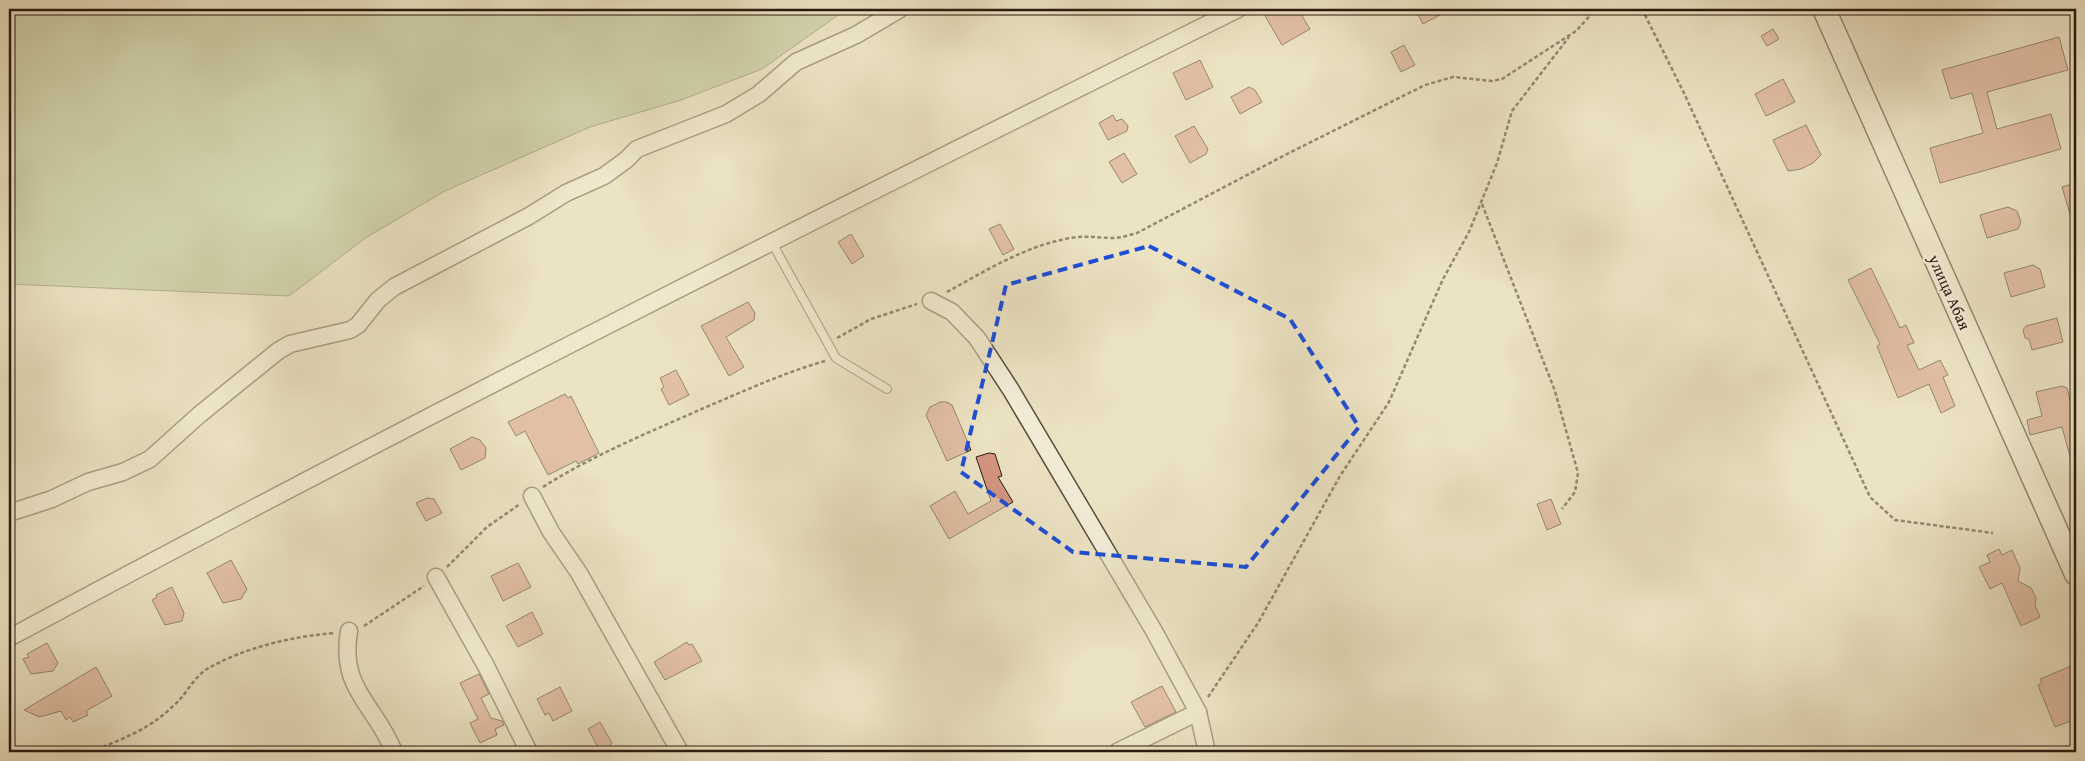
<svg xmlns="http://www.w3.org/2000/svg" width="2085" height="761" font-family="'Gentium Book Plus',serif">
<rect width="100%" height="100%" fill="#ece3c3"/>
<filter id="stains"><feTurbulence type="fractalNoise" baseFrequency=".004" numOctaves="4"/><feColorMatrix values="0 0 0 0 .2 0 0 0 0 .09 0 0 0 0 .02 0 0 0 .5 -.17"/></filter>
<radialGradient id="worn" r=".72"><stop offset=".6" stop-color="#630" stop-opacity="0"/><stop offset="1" stop-color="#630" stop-opacity=".3"/></radialGradient>
<!-- green -->
<polygon fill="#b4c496" stroke="#6e6f52" points="9,9 854,9 841,13 762,69 681,100 590,127 445,191 367,237 289,296 9,284"/>
<!-- building -->
<g fill="#d59581" stroke="#281a0f">
<polygon points="1272,9 1298,9 1310,29 1282,45 1264,14"/>
<polygon points="1415,9 1451,9 1423,24"/>
<polygon points="1773,29 1779,39 1767,46 1761,36"/>
<polygon points="2059,37 2068,70 1987,92 1997,129 2051,114 2061,149 1940,183 1930,148 1983,133 1972,93 1951,99 1942,70"/>
<polygon points="1404,45 1415,65 1401,72 1391,52"/>
<polygon points="1200,60 1213,87 1186,100 1173,73"/>
<polygon points="1783,79 1795,102 1766,116 1755,94"/>
<polygon points="1249,87 1255,90 1262,102 1240,114 1231,97"/>
<polygon points="1113,115 1116,121 1122,119 1128,126 1127,131 1108,140 1099,123"/>
<polygon points="1806,125 1821,155 1813,163 1801,169 1788,171 1773,140"/>
<polygon points="1194,126 1208,149 1206,154 1190,163 1175,136"/>
<polygon points="1124,153 1137,174 1122,183 1109,162"/>
<polygon points="2076,183 2076,224 2073,224 2062,187"/>
<polygon points="2008,207 2017,211 2021,222 2018,229 1987,238 1980,215"/>
<polygon points="1000,224 1014,249 1003,255 989,229"/>
<polygon points="851,234 864,256 852,264 838,242"/>
<polygon points="2033,265 2040,269 2045,287 2011,297 2004,273"/>
<polygon points="1871,268 1900,328 1906,325 1914,343 1907,345 1919,370 1940,360 1948,375 1943,377 1955,406 1941,413 1929,384 1898,398 1877,346 1880,344 1848,280"/>
<polygon points="748,302 755,313 754,320 726,337 744,367 729,376 701,326"/>
<polygon points="2057,318 2063,342 2032,350 2029,339 2025,338 2023,330 2026,326"/>
<polygon points="676,370 689,395 669,405 661,389 664,387 660,378"/>
<polygon points="2062,386 2067,388 2076,425 2076,463 2072,464 2062,427 2030,435 2027,420 2042,416 2036,392"/>
<polygon points="565,394 568,398 571,396 599,453 578,464 576,461 548,475 525,431 516,436 508,422"/>
<polygon points="940,402 947,402 952,405 971,450 947,461 926,415 930,407"/>
<polygon points="472,437 480,440 486,448 485,458 461,470 450,449"/>
<polygon points="989,453 995,454 1002,476 998,477 1013,502 949,539 930,506 955,491 968,514 991,501 976,457"/>
<polygon points="427,498 434,499 442,513 426,521 416,503"/>
<polygon points="1551,499 1561,524 1547,530 1537,504"/>
<polygon points="1999,549 2002,555 2012,550 2020,568 2018,581 2031,588 2036,598 2035,605 2040,617 2021,626 2002,583 1990,589 1979,567 1990,562 1987,555"/>
<polygon points="231,560 247,589 241,599 223,603 207,573"/>
<polygon points="518,563 531,587 503,601 491,576"/>
<polygon points="172,587 184,613 182,621 165,625 152,600 157,597 156,595"/>
<polygon points="532,612 543,634 518,647 506,626"/>
<polygon points="687,642 689,645 692,644 702,661 665,680 654,662"/>
<polygon points="47,643 58,663 53,671 31,674 23,659 29,657 27,654"/>
<polygon points="2076,664 2076,719 2055,727 2038,685 2042,683 2040,679"/>
<polygon points="96,667 112,696 86,711 88,715 73,722 70,717 66,720 61,711 39,717 24,710"/>
<polygon points="479,674 489,694 481,698 491,718 502,721 504,725 495,729 497,735 480,743 470,723 478,719 460,683"/>
<polygon points="1162,686 1176,712 1145,727 1131,702"/>
<polygon points="560,687 572,711 553,721 549,713 545,715 537,699"/>
<polygon points="600,722 612,743 608,748 599,749 588,729"/>
</g>
<g fill="none" stroke-linecap="round" stroke-linejoin="round">
<defs>
<polyline id="lane" points="771,241 836,358 887,389"/>
<g id="street">
<polyline points="931,301 952,312 977,338 1011,390 1154,631 1198,712 1207,752"/>
<polyline points="532,496 551,532 579,573 680,752"/>
<polyline points="9,513 52,499 88,482 123,472 150,459 199,415 278,351 290,344 350,330 358,325 378,300 394,287 529,216 566,193 604,176 626,160 637,149 726,114 759,94 796,62 856,35 900,9"/>
<polyline points="436,577 486,666 529,752"/>
<path d="M349 631C339 690 376 705 394 752"/>
<path d="M9 638C414 420 826 214 1238 9"/>
<polyline points="1117,752 1198,712"/>
</g>
<polyline id="secondary" points="1824,9 2076,574"/>
</defs>
<!-- lane casing -->
<use href="#lane" stroke="#594c3c" stroke-width="10"/>
<!-- street casing -->
<use href="#street" stroke="#594c3c" stroke-width="19"/>
<!-- secondary casing -->
<use href="#secondary" stroke="#281a0f" stroke-width="25"/>
<!-- path -->
<g stroke="#281a0f" stroke-width="2.5" stroke-dasharray="4 2.5" stroke-linecap="butt">
<polyline points="1642,9 1683,91 1870,497 1895,520 1993,533"/>
<polyline points="1482,204 1555,391 1578,473 1575,492 1562,509"/>
<path d="M947 292C985 271 1027 245 1071 238 1086 235 1099 238 1114 238 1121 238 1129 235 1137 233L1285 155 1425 85 1453 77 1492 81 1502 79 1576 31 1596 9"/>
<polyline points="837,338 871,319 917,304"/>
<path d="M543 487C593 455 650 432 704 408 744 391 783 373 825 361"/>
<polyline points="447,567 487,527 520,504"/>
<polyline points="364,626 424,586"/>
<polyline points="1208,697 1258,623 1340,476 1389,402 1443,279 1469,232 1497,163 1512,111 1569,37"/>
<path d="M91 752C114 742 140 733 159 718 167 712 175 705 182 697 189 688 197 675 207 669 243 648 293 636 335 633"/>
</g>
<!-- lane -->
<use href="#lane" stroke="#f3edd8" stroke-width="8"/>
<!-- street -->
<use href="#street" stroke="#f3edd8" stroke-width="16"/>
<!-- secondary -->
<use href="#secondary" stroke="#f3edd8" stroke-width="22"/>
</g>
<!-- marked area -->
<path d="M0 0H2085V761H0ZM1149 246 1290 319 1359 427 1246 567 1073 552 961 472 1006 285Z" fill="#ece3c3" fill-opacity=".55" fill-rule="evenodd"/>
<path fill="none" stroke="#1d4ed8" stroke-width="4" stroke-dasharray="10 6" stroke-linejoin="round" d="M1149 246 1290 319 1359 427 1246 567 1073 552 961 472 1006 285Z"/>
<g text-anchor="middle" dominant-baseline="central" stroke-width="5" stroke-linejoin="round" paint-order="stroke">
<!-- street labels -->
<g font-size="16" fill="#281a0f" stroke="#f3edd8">
<text transform="translate(1950 292) rotate(66)">улица Абая</text>
</g>
</g>
<!-- margin -->
<rect width="2085" height="761" fill="none" stroke="#ece3c3" stroke-width="30"/>
<rect x="10" y="10" width="2065" height="741" fill="none" stroke="#281a0f" stroke-width="2.5"/>
<rect x="15" y="15" width="2055" height="731" fill="none" stroke="#281a0f"/>
<rect width="100%" height="100%" filter="url(#stains)"/>
<rect width="100%" height="100%" fill="url(#worn)"/>
</svg>
